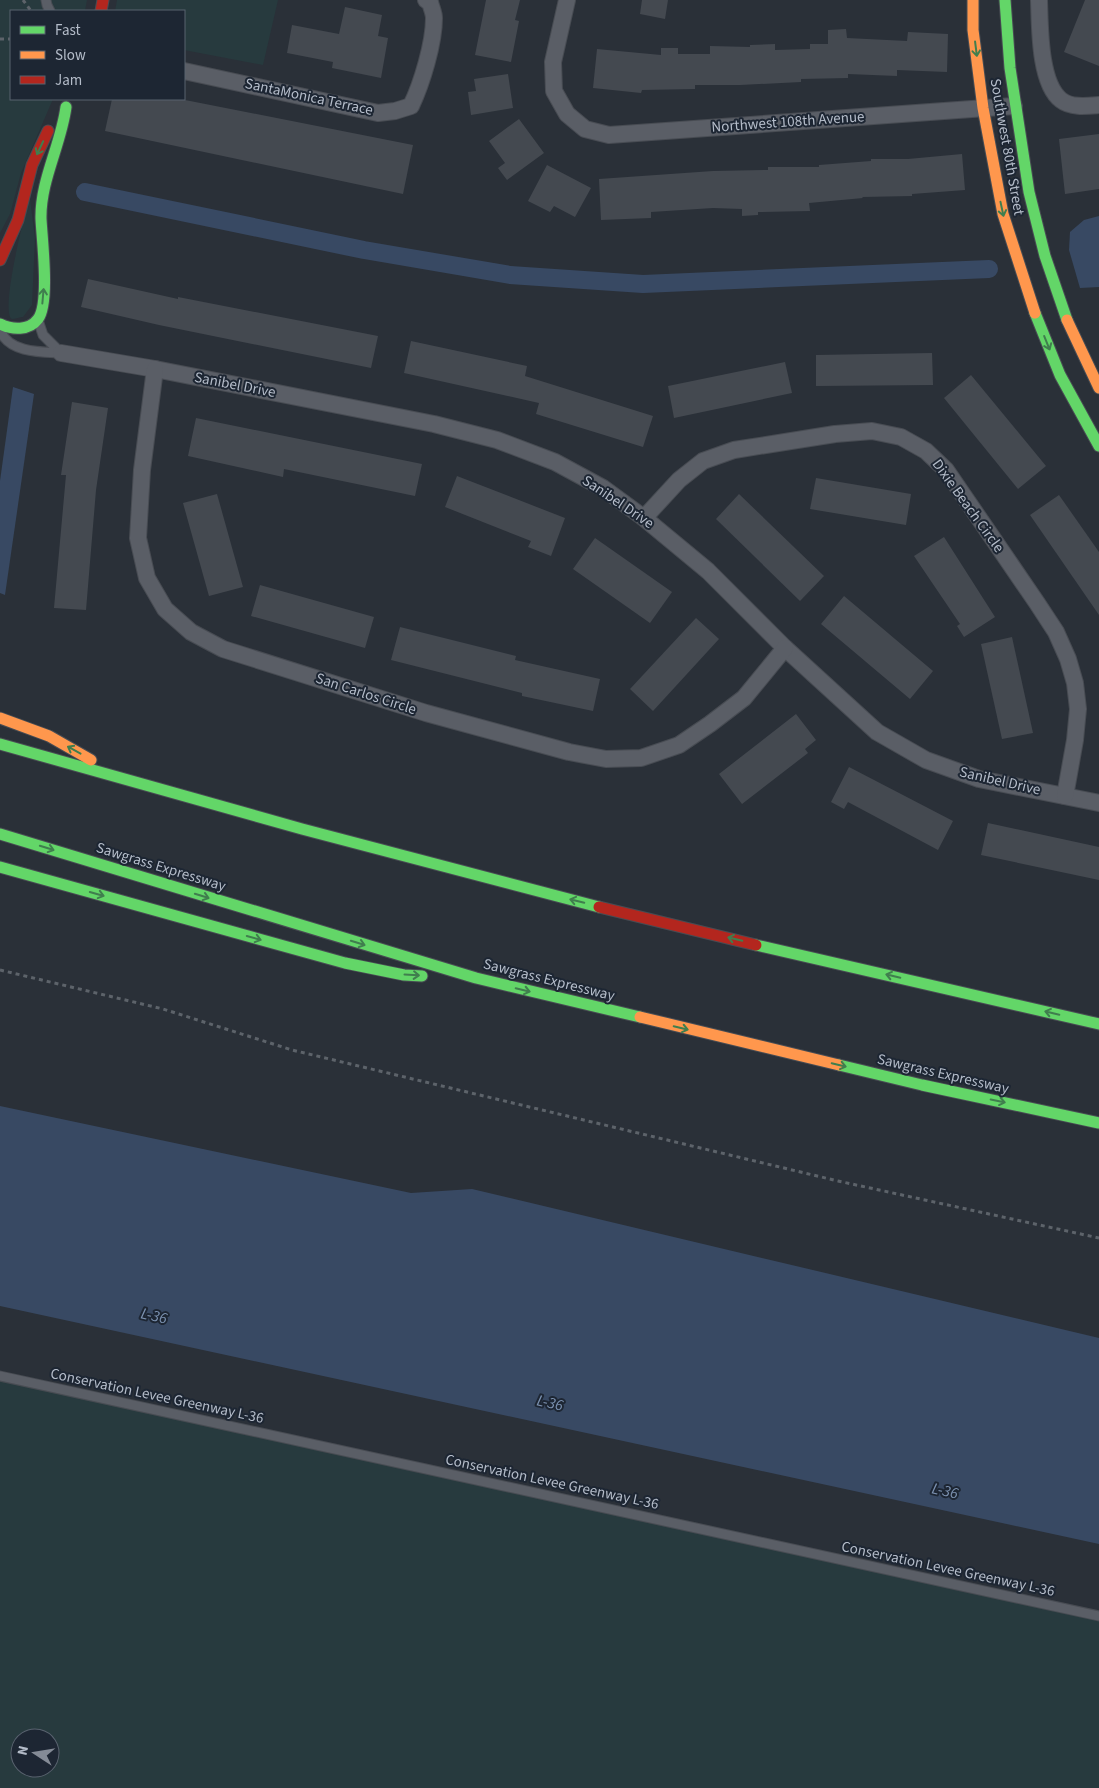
<svg xmlns="http://www.w3.org/2000/svg" width="1099" height="1788" font-family="'Source Sans 3',sans-serif">
<rect width="100%" height="100%" fill="#2a3038"/>
<!-- green -->
<g fill="#273a3e" fill-rule="evenodd">
<polygon points="0,0 87,0 85,11 11,11 11,99 53,99 21,173 10,214 0,233"/>
<polygon points="117,0 278,0 263,65 184,50 184,11 115,11"/>
<path d="M30 199 35 238 32 305 23 317C20 317 15 319 12 319 0 313 23 218 30 199Z"/>
<path d="M0 1376 1099 1616V1788H0ZM20 1738H50V1768H20Z"/>
</g>
<!-- water -->
<g fill="#384963">
<polygon points="1099,216 1099,287 1080,288 1069,250 1070,232 1084,220"/>
<polygon points="13,387 34,394 5,595 0,593 0,481"/>
<polygon points="0,1106 411,1193 472,1189 1099,1338 1099,1544 0,1306"/>
</g>
<g fill="none" stroke-linecap="round" stroke-linejoin="round">
<!-- canal -->
<polyline stroke="#384963" stroke-width="18" points="85,192 364,250 510,275 643,284 989,269"/>
</g>
<!-- building -->
<g fill="#444950">
<polygon points="486,0 520,0 515,20 519,21 511,62 475,55"/>
<polygon points="642,0 668,0 665,19 640,14"/>
<polygon points="1085,0 1099,0 1099,66 1064,52"/>
<polygon points="345,7 382,15 378,36 388,38 381,78 332,68 333,62 287,53 292,25 339,34"/>
<polygon points="846,29 847,38 907,41 908,32 948,34 947,72 897,70 897,76 848,74 848,78 801,79 801,82 740,85 695,85 695,89 642,90 641,93 593,88 597,49 661,55 661,48 678,48 678,54 710,54 710,46 750,47 750,45 775,44 775,50 810,49 810,44 828,44 828,30"/>
<polygon points="508,74 513,108 471,115 468,92 476,91 474,79"/>
<polygon points="112,99 180,99 413,145 403,194 105,131"/>
<polygon points="519,119 544,153 507,180 498,168 505,163 489,141"/>
<polygon points="1099,134 1099,189 1065,194 1059,139"/>
<polygon points="962,154 965,190 912,194 912,196 862,197 863,198 809,203 810,211 758,212 758,215 742,216 742,209 713,208 651,212 651,218 601,220 599,179 713,171 768,170 768,167 819,167 819,165 871,161 871,159 908,159"/>
<polygon points="547,165 591,188 575,217 554,206 550,212 528,201"/>
<polygon points="88,279 178,299 178,297 378,336 371,368 159,325 81,307"/>
<polygon points="411,341 527,366 525,376 653,416 643,447 536,414 539,403 404,373"/>
<polygon points="932,353 933,385 816,386 816,355"/>
<polygon points="785,362 792,393 674,418 668,386"/>
<polygon points="971,375 1046,466 1018,489 944,398"/>
<polygon points="72,402 108,408 96,490 86,610 54,608 66,475 61,475"/>
<polygon points="196,418 422,464 415,496 284,469 283,477 188,456"/>
<polygon points="457,476 565,518 551,556 528,547 531,541 445,507"/>
<polygon points="816,478 911,494 906,525 810,509"/>
<polygon points="217,494 243,587 209,596 183,503"/>
<polygon points="739,494 824,576 800,601 716,519"/>
<polygon points="1059,495 1099,552 1099,615 1030,515"/>
<polygon points="944,537 995,617 964,637 957,626 960,624 914,556"/>
<polygon points="595,538 672,592 650,623 573,569"/>
<polygon points="260,585 374,617 365,648 251,616"/>
<polygon points="844,596 933,671 910,699 821,624"/>
<polygon points="696,618 719,639 653,711 630,689"/>
<polygon points="400,627 516,656 515,660 600,679 593,711 522,696 522,693 391,660"/>
<polygon points="1012,637 1033,733 1002,739 981,644"/>
<polygon points="796,714 816,740 805,749 808,753 742,804 719,774"/>
<polygon points="849,767 953,821 938,850 848,802 844,809 831,802"/>
<polygon points="988,823 1099,847 1099,880 981,855"/>
</g>
<g fill="none" stroke-linecap="round" stroke-linejoin="round">
<defs>
<g id="lane">
<polyline points="46,0 47,5 50,11"/>
<path d="M1 332C10 353 42 352 61 353L43 335 38 320"/>
<polyline points="0,1376 1099,1616"/>
</g>
<g id="street">
<polyline points="567,0 553,62 554,91 567,114 585,129 609,135 1014,106"/>
<path d="M1039 0C1040 26 1039 83 1061 100 1071 108 1087 106 1099 105"/>
<path d="M184 71 378 113 395 111 411 106C422 83 434 43 434 18 434 13 431 7 430 2L426 0"/>
<polyline points="61,353 155,369 434,424 497,440 555,462 603,488 644,518 708,571 785,648 877,732 926,760 979,779 1099,803"/>
<polyline points="155,369 142,470 138,538 147,578 165,609 191,632 223,649 426,713 569,752 606,759 641,758 679,745 710,724 744,698 785,648"/>
<polyline points="644,518 679,480 703,461 734,450 835,434 872,431 901,437 926,451 946,470 1037,603 1056,632 1068,659 1075,683 1078,709 1075,740 1065,796"/>
</g>
<g id="fast">
<polyline points="1005,0 1010,68 1029,192 1045,256 1067,320"/>
<polyline points="1035,313 1060,375 1099,446"/>
<path d="M0 324C12 330 29 331 38 319 50 303 42 240 41 219 40 181 61 145 66 107"/>
<polyline points="0,744 302,829 599,907"/>
<polyline points="0,834 476,978 640,1017"/>
<polyline points="0,867 345,963 404,975 422,976"/>
<polyline points="756,945 1099,1024"/>
<polyline points="839,1065 922,1085 1099,1123"/>
</g>
<g id="slow">
<polyline points="973,0 973,30 983,108 1003,214 1035,313"/>
<polyline points="1067,320 1099,388"/>
<polyline points="0,718 49,736 91,760"/>
<polyline points="640,1017 839,1065"/>
</g>
<g id="jam">
<polyline points="101,11 103,0"/>
<polyline points="0,260 18,220 32,165 48,131"/>
<polyline points="599,907 756,945"/>
</g>
</defs>
<!-- lane casing -->
<use href="#lane" stroke="#484c53" stroke-width="11"/>
<!-- street casing -->
<use href="#street" stroke="#484c53" stroke-width="18"/>
<!-- fast casing -->
<use href="#fast" stroke="#484c53" stroke-width="13"/>
<!-- slow casing -->
<use href="#slow" stroke="#484c53" stroke-width="13"/>
<!-- jam casing -->
<use href="#jam" stroke="#484c53" stroke-width="13"/>
<!-- path -->
<g stroke="#5d636a" stroke-width="3" stroke-dasharray="4 4" stroke-linecap="butt">
<polyline points="23,0 31,11"/>
<polyline points="0,39 11,39"/>
<polyline points="0,970 163,1009 292,1050 838,1181 1099,1238"/>
</g>
<!-- lane -->
<use href="#lane" stroke="#5a5e66" stroke-width="9"/>
<!-- street -->
<use href="#street" stroke="#5a5e66" stroke-width="16"/>
<!-- fast -->
<use href="#fast" stroke="#63d668" stroke-width="11"/>
<!-- slow -->
<use href="#slow" stroke="#ff974d" stroke-width="11"/>
<!-- jam -->
<use href="#jam" stroke="#b3261e" stroke-width="11"/>
</g>
<!-- one-way arrows -->
<defs><path id="oneway-shaft" d="M-6 0H5M1.5-3L5.5 0L1.5 3" fill="none" stroke-width="1.6" stroke-linecap="round" stroke-linejoin="round" transform="scale(1.25)"/></defs>
<g stroke="#407e4e">
<use href="#oneway-shaft" transform="translate(976 49) rotate(83)"/>
<use href="#oneway-shaft" transform="translate(40 148) rotate(115)"/>
<use href="#oneway-shaft" transform="translate(1002 209) rotate(78)"/>
<use href="#oneway-shaft" transform="translate(43 296) rotate(-85)"/>
<use href="#oneway-shaft" transform="translate(1047 343) rotate(68)"/>
<use href="#oneway-shaft" transform="translate(74 750) rotate(-151)"/>
<use href="#oneway-shaft" transform="translate(47 848) rotate(17)"/>
<use href="#oneway-shaft" transform="translate(97 894) rotate(16)"/>
<use href="#oneway-shaft" transform="translate(202 896) rotate(17)"/>
<use href="#oneway-shaft" transform="translate(577 901) rotate(-166)"/>
<use href="#oneway-shaft" transform="translate(254 938) rotate(16)"/>
<use href="#oneway-shaft" transform="translate(735 939) rotate(-167)"/>
<use href="#oneway-shaft" transform="translate(358 943) rotate(17)"/>
<use href="#oneway-shaft" transform="translate(412 975) rotate(3)"/>
<use href="#oneway-shaft" transform="translate(893 976) rotate(-167)"/>
<use href="#oneway-shaft" transform="translate(523 990) rotate(13)"/>
<use href="#oneway-shaft" transform="translate(1052 1013) rotate(-167)"/>
<use href="#oneway-shaft" transform="translate(681 1028) rotate(13)"/>
<use href="#oneway-shaft" transform="translate(839 1065) rotate(13)"/>
<use href="#oneway-shaft" transform="translate(998 1101) rotate(12)"/>
</g>
<g text-anchor="middle" dominant-baseline="central" stroke-width="4" stroke-linejoin="round" paint-order="stroke">
<!-- street labels -->
<g font-size="15" fill="#b4bcc9" stroke="#1d2633">
<text transform="translate(309 97) rotate(12)">SantaMonica Terrace</text>
<text transform="translate(788 122) rotate(-4)">Northwest 108th Avenue</text>
<text transform="translate(1007 147) rotate(80)">Southwest 80th Street</text>
<text transform="translate(235 385) rotate(11)">Sanibel Drive</text>
<text transform="translate(618 502) rotate(34)">Sanibel Drive</text>
<text transform="translate(968 506) rotate(54)">Dixie Beach Circle</text>
<text transform="translate(366 694) rotate(18)">San Carlos Circle</text>
<text transform="translate(1000 781) rotate(13)">Sanibel Drive</text>
<text transform="translate(161 867) rotate(17)">Sawgrass Expressway</text>
<text transform="translate(549 980) rotate(14)">Sawgrass Expressway</text>
<text transform="translate(943 1074) rotate(13)">Sawgrass Expressway</text>
<text transform="translate(157 1396) rotate(12)">Conservation Levee Greenway L-36</text>
<text transform="translate(552 1482) rotate(12)">Conservation Levee Greenway L-36</text>
<text transform="translate(948 1569) rotate(12)">Conservation Levee Greenway L-36</text>
</g>
<!-- water labels -->
<g font-size="16" font-style="italic" fill="#7c92b1" stroke="#1d2633">
<text transform="translate(154 1316) rotate(13)">L-36</text>
<text transform="translate(550 1403) rotate(13)">L-36</text>
<text transform="translate(945 1491) rotate(13)">L-36</text>
</g>
</g>
<!-- legend -->
<rect x="10" y="10" width="175" height="90" fill="#1d2633" stroke="#59626f"/>
<rect x="20" y="26" width="25" height="8" fill="#63d668" stroke="#59626f"/>
<text x="55" y="35" font-size="15" fill="#b4bcc9">Fast</text>
<rect x="20" y="51" width="25" height="8" fill="#ff974d" stroke="#59626f"/>
<text x="55" y="60" font-size="15" fill="#b4bcc9">Slow</text>
<rect x="20" y="76" width="25" height="8" fill="#b3261e" stroke="#59626f"/>
<text x="55" y="85" font-size="15" fill="#b4bcc9">Jam</text>
<!-- north arrow -->
<g transform="translate(35 1753) rotate(282)"><circle r="24" fill="#1d2633" stroke="#59626f"/>
<path d="M0-4L9 19L0 12L-9 19Z" fill="#848b96"/>
<text y="-8" font-size="14" font-weight="bold" text-anchor="middle" fill="#b4bcc9">N</text>
</g>
</svg>
